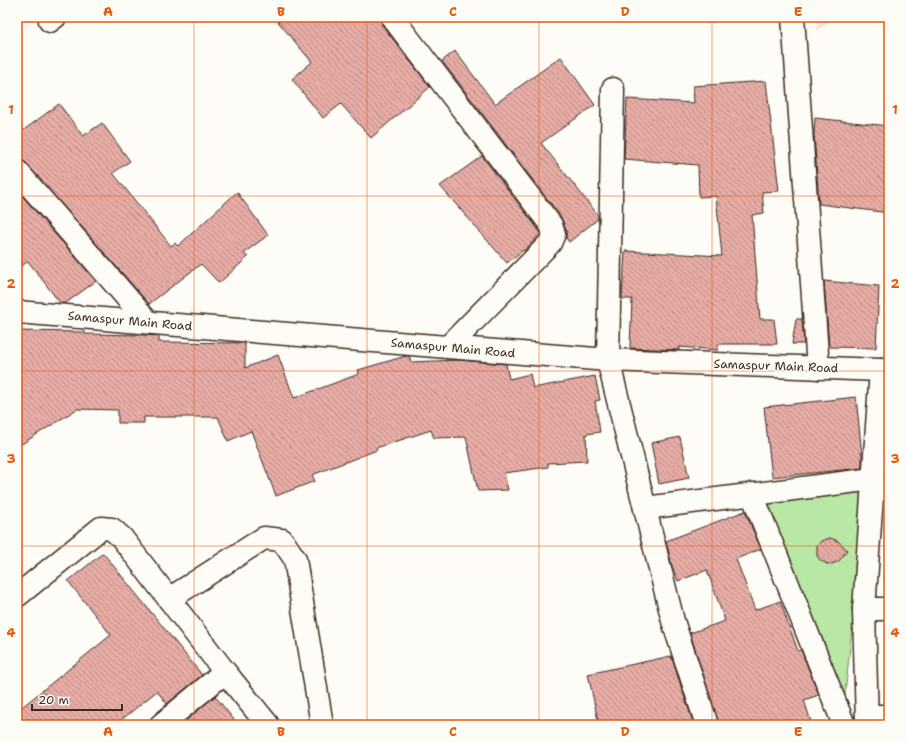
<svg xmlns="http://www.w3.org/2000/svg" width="906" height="742" font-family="'Shantell Sans',sans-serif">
<defs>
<pattern id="building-back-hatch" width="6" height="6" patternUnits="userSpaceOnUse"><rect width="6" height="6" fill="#e7aca6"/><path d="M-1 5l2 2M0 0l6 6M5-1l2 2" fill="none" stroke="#bc8c87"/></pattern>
</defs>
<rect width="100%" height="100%" fill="#fdfcf7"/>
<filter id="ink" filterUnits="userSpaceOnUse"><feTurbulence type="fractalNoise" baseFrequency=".025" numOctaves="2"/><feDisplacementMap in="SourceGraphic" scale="8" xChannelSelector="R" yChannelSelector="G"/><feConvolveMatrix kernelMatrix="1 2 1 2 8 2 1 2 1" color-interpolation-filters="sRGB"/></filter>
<g filter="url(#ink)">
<!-- built -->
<polygon fill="#f6e4df" points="817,17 835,17 817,31"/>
<!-- park -->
<polygon fill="#b9e7a5" stroke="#7a8862" points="867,485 844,704 762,501"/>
<!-- building -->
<g fill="url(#building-back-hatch)" stroke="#3b2a1e">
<polygon points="274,17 380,17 382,25 430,87 371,138 341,104 323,118 292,79 312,62"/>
<polygon points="455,51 495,104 561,57 595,105 541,143 598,215 598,219 569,242 566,238 566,230 561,217 442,61"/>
<polygon points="766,81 779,191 762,192 764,213 752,215 760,319 774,319 777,344 718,344 718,350 679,347 679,350 630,348 632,299 622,299 625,251 722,256 716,196 699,197 698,165 624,159 627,99 694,103 693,86"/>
<polygon points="59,104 83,136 102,123 130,161 113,173 171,246 175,243 178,246 237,192 268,235 244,253 248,257 219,283 201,264 149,304 26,163 21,159 17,159 17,135"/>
<polygon points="815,118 889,126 889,213 819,204 814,134"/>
<polygon points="482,156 541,233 524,251 523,250 507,263 440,186"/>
<polygon points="17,190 96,281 66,303 60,303 28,261 17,270"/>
<polygon points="824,281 879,286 876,348 829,347"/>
<polygon points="796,319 802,319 804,344 792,344"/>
<polygon points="17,331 85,332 85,334 144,335 159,336 159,342 245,343 245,368 278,355 294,398 359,374 358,370 406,356 409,356 411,362 458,360 506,364 509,379 530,374 533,388 595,376 600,400 595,401 600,432 586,434 587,461 548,463 548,467 504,473 508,490 478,491 466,437 434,438 431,430 376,448 377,450 312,475 315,481 276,496 251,431 228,441 218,417 144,417 144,423 118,423 118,410 77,409 17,447"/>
<polygon points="856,397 862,455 862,468 772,477 764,407"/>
<polygon points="680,437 689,478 659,484 651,443"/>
<polygon points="745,511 761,549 736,559 755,610 780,601 798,651 801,650 819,695 804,700 812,725 719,725 690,633 725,621 707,570 678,581 672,566 666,541"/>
<polygon points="830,538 838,541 847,550 839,561 832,564 827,564 820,560 817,556 817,546 821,541"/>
<polygon points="103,553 202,675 167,704 157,691 115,725 17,725 17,711 111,635 68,581"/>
<polygon points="671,656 694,725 599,725 588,674"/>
<polygon points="215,696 238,725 184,725 183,723"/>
</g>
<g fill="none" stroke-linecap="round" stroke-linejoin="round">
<defs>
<polyline id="service" points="872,491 889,492"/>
<g id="minor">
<polyline points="392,17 551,225 554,234 550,243 448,347"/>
<polyline points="793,17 818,368"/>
<polyline points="50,21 55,17"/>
<polyline points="613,89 608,360 673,621 707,725"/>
<polyline points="17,171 148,322"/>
<polyline points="17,312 608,360 881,370 889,372"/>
<polyline points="752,494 844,725"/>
<polyline points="645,508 873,479"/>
<polyline points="17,596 101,528 112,529 122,538 225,672 268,725"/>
<polyline points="169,599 264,538 282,540 295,559 322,725"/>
<polyline points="864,609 889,609"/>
<polyline points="867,716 889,716"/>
<polyline points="161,725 225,672"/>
<polyline points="867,725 864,609 881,370"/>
</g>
</defs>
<!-- service casing -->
<use href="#service" stroke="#3b2a1e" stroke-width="20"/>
<!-- minor casing -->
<use href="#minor" stroke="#3b2a1e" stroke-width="25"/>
<!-- service -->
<use href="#service" stroke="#fdfcf7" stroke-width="17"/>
<!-- minor -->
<use href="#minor" stroke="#fdfcf7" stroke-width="22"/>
</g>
</g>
<!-- grid -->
<path fill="none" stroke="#e8590c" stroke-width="1" stroke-opacity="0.55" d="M194 17V725M367 17V725M539 17V725M712 17V725M17 196H889M17 371H889M17 546H889"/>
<g text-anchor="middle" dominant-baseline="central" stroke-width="3" stroke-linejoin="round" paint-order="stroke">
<!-- street labels -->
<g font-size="12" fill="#3b2a1e" stroke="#fdfcf7">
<text transform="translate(130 321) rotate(5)">Samaspur Main Road</text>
<text transform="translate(453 348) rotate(5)">Samaspur Main Road</text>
<text transform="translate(776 366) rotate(2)">Samaspur Main Road</text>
</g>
</g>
<!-- margin -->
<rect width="906" height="742" fill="none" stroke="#fdfcf7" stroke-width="44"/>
<!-- scale -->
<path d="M32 704v6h90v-6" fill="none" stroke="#3b2a1e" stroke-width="2"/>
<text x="38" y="704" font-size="12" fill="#3b2a1e" stroke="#fdfcf7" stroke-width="3" paint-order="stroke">20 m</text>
<rect x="22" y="22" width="862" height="698" fill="none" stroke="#e8590c" stroke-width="1.5"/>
<g font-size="13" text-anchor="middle" font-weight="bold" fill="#e8590c">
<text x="108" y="16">A</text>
<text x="281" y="16">B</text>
<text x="453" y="16">C</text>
<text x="625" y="16">D</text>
<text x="798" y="16">E</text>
<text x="11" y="114">1</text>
<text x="895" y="114">1</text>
<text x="11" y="288">2</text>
<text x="895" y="288">2</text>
<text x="11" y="463">3</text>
<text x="895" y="463">3</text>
<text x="11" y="637">4</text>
<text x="895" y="637">4</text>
<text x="108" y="736">A</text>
<text x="281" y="736">B</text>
<text x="453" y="736">C</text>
<text x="625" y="736">D</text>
<text x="798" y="736">E</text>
</g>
</svg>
